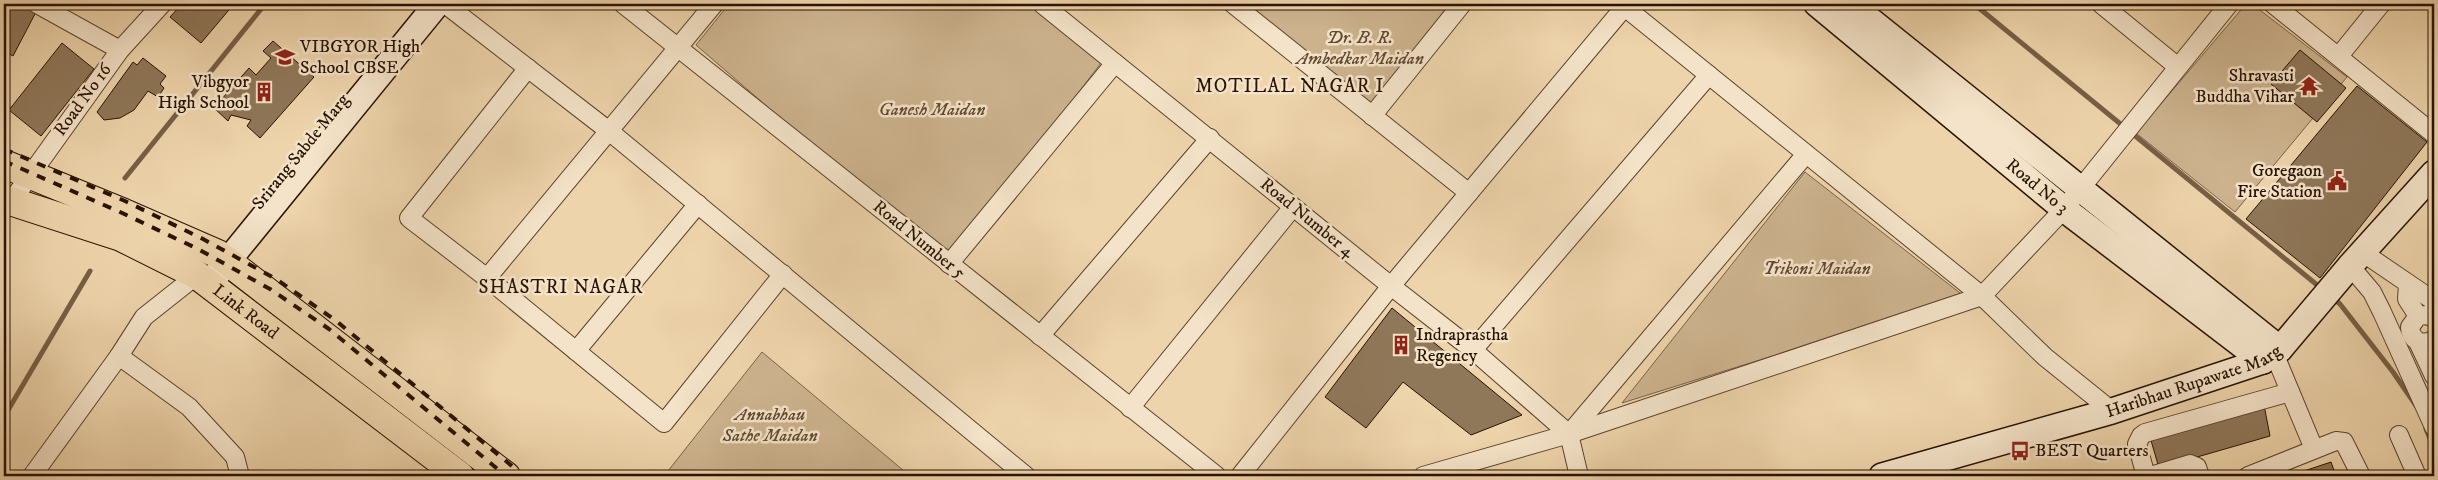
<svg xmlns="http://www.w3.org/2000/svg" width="2438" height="480" font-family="'IM FELL DW Pica',serif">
<rect width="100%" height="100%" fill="#eed4ab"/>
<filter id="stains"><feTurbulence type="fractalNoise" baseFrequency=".004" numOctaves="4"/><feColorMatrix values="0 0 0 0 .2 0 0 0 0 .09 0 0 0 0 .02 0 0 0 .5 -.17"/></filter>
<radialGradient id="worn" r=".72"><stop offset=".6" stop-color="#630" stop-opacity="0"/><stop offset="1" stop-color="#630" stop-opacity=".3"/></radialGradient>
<!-- green -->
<g fill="#ccb38e" stroke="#7a6248">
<polygon points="729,4 1029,4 1101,63 948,263 696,45"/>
<polygon points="1233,4 1454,4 1368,112"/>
<polygon points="2246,4 2252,4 2347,77 2235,212 2136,133"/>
<polygon points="1805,172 1969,300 1942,303 1622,403"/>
<polygon points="762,352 910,476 664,476"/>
</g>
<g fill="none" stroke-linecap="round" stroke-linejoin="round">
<!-- stream -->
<g stroke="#775f44" stroke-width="5">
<polyline points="1974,4 2322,289"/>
<polyline points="125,178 265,4"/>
<polyline points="2332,297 2340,304 2393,372 2417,407"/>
<polyline points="4,417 90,271"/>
<polyline points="2426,429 2434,448"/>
</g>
</g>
<!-- building -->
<g fill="#8f7759" stroke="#281201">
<polygon points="4,4 21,4 36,12 13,56 4,51 6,46 4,44"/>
<polygon points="182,4 234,4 201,43 170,17"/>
<polygon points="273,41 314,77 260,138 247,126 251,120 231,115 228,121 214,108 249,68 256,75 271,58 263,51"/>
<polygon points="62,43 94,69 41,136 9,110"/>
<polygon points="2300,50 2346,88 2317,122 2271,84"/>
<polygon points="143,58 166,76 160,84 164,88 158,97 148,91 134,110 120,118 104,120 97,112 133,62 137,65"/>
<polygon points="2357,86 2427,142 2320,278 2246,219"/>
<polygon points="1392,308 1522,415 1471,435 1403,382 1366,428 1325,397"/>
<polygon points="2264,405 2270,436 2159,468 2150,437"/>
<polygon points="2331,462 2336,476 2289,476"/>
</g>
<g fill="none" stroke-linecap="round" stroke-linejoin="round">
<defs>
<g id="street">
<polyline points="37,4 120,50"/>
<polyline points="445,4 609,131 1026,476"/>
<polyline points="623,4 1217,476"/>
<polyline points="1042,4 1391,286 1473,350 1569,434"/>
<polyline points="1233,4 1469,193"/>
<polyline points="1621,4 1982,296 2045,357 2112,411"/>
<polyline points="2101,4 2178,67"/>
<polyline points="2273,4 2434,134"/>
<polyline points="2339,56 2381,4"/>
<polyline points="528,68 409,218 487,278 664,423 783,274"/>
<polyline points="1372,116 1462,4"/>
<polyline points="11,202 120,50 162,4"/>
<polyline points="2362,252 2434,301"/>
<polyline points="949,264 1115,63"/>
<polyline points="2350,266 2372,292 2382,312 2434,427"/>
<polyline points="487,278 714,4"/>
<polyline points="2408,285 2407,299 2418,316"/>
<path d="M2434 318 2427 315 2418 316 2410 327C2411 341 2423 347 2434 339"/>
<polyline points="1040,336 1210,138"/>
<polyline points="2418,342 2434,376"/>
<polyline points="1473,350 1709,75"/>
<polyline points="576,351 698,204"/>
<polyline points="2274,353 2314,449"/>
<polyline points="119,356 189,407 235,457 240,476"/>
<polyline points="1130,408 1293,207"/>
<polyline points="1569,434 1806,154"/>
<polyline points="1569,434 1579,476"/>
<polyline points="2399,435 2417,476"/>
<polyline points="32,476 119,356 144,317 197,275"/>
<polyline points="1240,476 1391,286 1627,4"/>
<polyline points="1423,476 1569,434 1982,296 2064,209 2229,4"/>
<polyline points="2146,476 2137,444 2141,436 2145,433 2290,392"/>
<polyline points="2150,476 2190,464 2197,467 2200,476"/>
<polyline points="2248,476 2336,441 2344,442 2361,476"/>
</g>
<g id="secondary">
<path id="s1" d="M1817 4 2064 209 2263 361"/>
<polyline points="1850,4 2280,349"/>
<polyline points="209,284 437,4"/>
<path id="s2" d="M1882 476 2112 411 2263 361 2280 349 2350 266 2434 173"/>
</g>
<g id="primary">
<polyline points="4,164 124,213 218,254 506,476"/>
<path id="s3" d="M4 199 121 237 197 275 460 476"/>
</g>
</defs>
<!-- street casing -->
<use href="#street" stroke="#5a422c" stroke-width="20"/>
<!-- secondary casing -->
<use href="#secondary" stroke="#281201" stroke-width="28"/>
<!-- primary casing -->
<use href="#primary" stroke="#281201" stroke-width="30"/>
<!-- street -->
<use href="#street" stroke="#f4e3c8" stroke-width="18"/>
<!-- secondary -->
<use href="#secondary" stroke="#f4e3c8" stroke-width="25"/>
<!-- primary -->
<use href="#primary" stroke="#eed4ab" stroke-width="28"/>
<!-- rail -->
<g stroke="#281201" stroke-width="4" stroke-dasharray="9 9" stroke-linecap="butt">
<polyline points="4,149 125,201 203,239 276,279 335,320 524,476"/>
<polyline points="4,161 120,212 198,249 270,289 329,329 506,476"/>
</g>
</g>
<!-- icons -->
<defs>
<symbol id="school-bare" viewBox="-9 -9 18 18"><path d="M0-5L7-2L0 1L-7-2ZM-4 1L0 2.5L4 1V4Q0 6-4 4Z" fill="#8f2418" stroke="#f4e3c8" stroke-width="2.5" paint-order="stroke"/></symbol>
<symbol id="temple-bare" viewBox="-9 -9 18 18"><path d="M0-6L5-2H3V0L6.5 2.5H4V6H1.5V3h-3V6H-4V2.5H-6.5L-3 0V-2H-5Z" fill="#8f2418" stroke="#f4e3c8" stroke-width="2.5" paint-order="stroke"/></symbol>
<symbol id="building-bare" viewBox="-9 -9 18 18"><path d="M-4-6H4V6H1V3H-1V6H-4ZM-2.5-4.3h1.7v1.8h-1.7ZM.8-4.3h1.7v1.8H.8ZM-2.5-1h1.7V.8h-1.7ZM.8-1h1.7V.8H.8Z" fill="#8f2418" stroke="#f4e3c8" stroke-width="2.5" paint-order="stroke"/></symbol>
<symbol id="civic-bare" viewBox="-9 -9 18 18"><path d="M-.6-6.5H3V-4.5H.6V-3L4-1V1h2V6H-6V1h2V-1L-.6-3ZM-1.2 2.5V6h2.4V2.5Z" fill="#8f2418" stroke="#f4e3c8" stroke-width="2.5" paint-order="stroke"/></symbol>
<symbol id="bus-bare" viewBox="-9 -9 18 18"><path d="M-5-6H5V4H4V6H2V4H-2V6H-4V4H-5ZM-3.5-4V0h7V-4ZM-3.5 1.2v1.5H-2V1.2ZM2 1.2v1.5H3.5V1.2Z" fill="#8f2418" stroke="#f4e3c8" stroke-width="2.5" paint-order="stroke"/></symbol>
</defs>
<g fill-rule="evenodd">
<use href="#school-bare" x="271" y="43" width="28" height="28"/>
<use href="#temple-bare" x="2295" y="72" width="28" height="28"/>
<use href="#building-bare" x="250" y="78" width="28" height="28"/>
<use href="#civic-bare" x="2323" y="167" width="28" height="28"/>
<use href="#building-bare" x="1387" y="331" width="28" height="28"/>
<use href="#bus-bare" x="2006" y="437" width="28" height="28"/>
</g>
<g text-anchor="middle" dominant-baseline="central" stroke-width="5" stroke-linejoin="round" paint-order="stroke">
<!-- park labels -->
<g font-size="18" font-style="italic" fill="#614a32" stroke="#f4e3c8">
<text x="1360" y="38">Dr. B. R.<tspan x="1360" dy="21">Ambedkar Maidan</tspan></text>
<text x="932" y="110">Ganesh Maidan</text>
<text x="1817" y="269">Trikoni Maidan</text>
<text x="770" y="415">Annabhau<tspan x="770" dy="21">Sathe Maidan</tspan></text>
</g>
<!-- poi labels -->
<g font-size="18" fill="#281201" stroke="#f4e3c8" text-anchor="start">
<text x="300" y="47">VIBGYOR High<tspan x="300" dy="21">School CBSE</tspan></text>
<text x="2294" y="76" text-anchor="end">Shravasti<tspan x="2294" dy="21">Buddha Vihar</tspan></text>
<text x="249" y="82" text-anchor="end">Vibgyor<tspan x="249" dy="21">High School</tspan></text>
<text x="2322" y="171" text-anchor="end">Goregaon<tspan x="2322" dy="21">Fire Station</tspan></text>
<text x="1416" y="335">Indraprastha<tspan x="1416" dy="21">Regency</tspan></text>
<text x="2035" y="451">BEST Quarters</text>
</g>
<!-- street labels -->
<g font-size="18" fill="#281201" stroke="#f4e3c8">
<text transform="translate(83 100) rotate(-54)">Road No 16</text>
<text transform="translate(301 152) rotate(-51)">Srirang Sabde Marg</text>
<text stroke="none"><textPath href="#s1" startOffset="286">Road No 3</textPath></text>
<text transform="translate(1307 218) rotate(39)">Road Number 4</text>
<text transform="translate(919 240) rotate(39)">Road Number 5</text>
<text stroke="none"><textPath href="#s3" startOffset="269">Link Road</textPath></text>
<text stroke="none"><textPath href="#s2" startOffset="326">Haribhau Rupawate Marg</textPath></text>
</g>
<!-- neighbourhood labels -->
<g font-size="19" letter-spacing="1" fill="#281201" stroke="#f4e3c8">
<text x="1290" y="86">MOTILAL NAGAR I</text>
<text x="561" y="287">SHASTRI NAGAR</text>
</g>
</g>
<!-- margin -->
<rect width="2438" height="480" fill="none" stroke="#eed4ab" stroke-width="20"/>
<rect x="5" y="5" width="2428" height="470" fill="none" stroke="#281201" stroke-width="2.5"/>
<rect x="10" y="10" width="2418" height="460" fill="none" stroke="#281201"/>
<rect width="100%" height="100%" filter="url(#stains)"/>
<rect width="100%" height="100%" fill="url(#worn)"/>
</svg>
